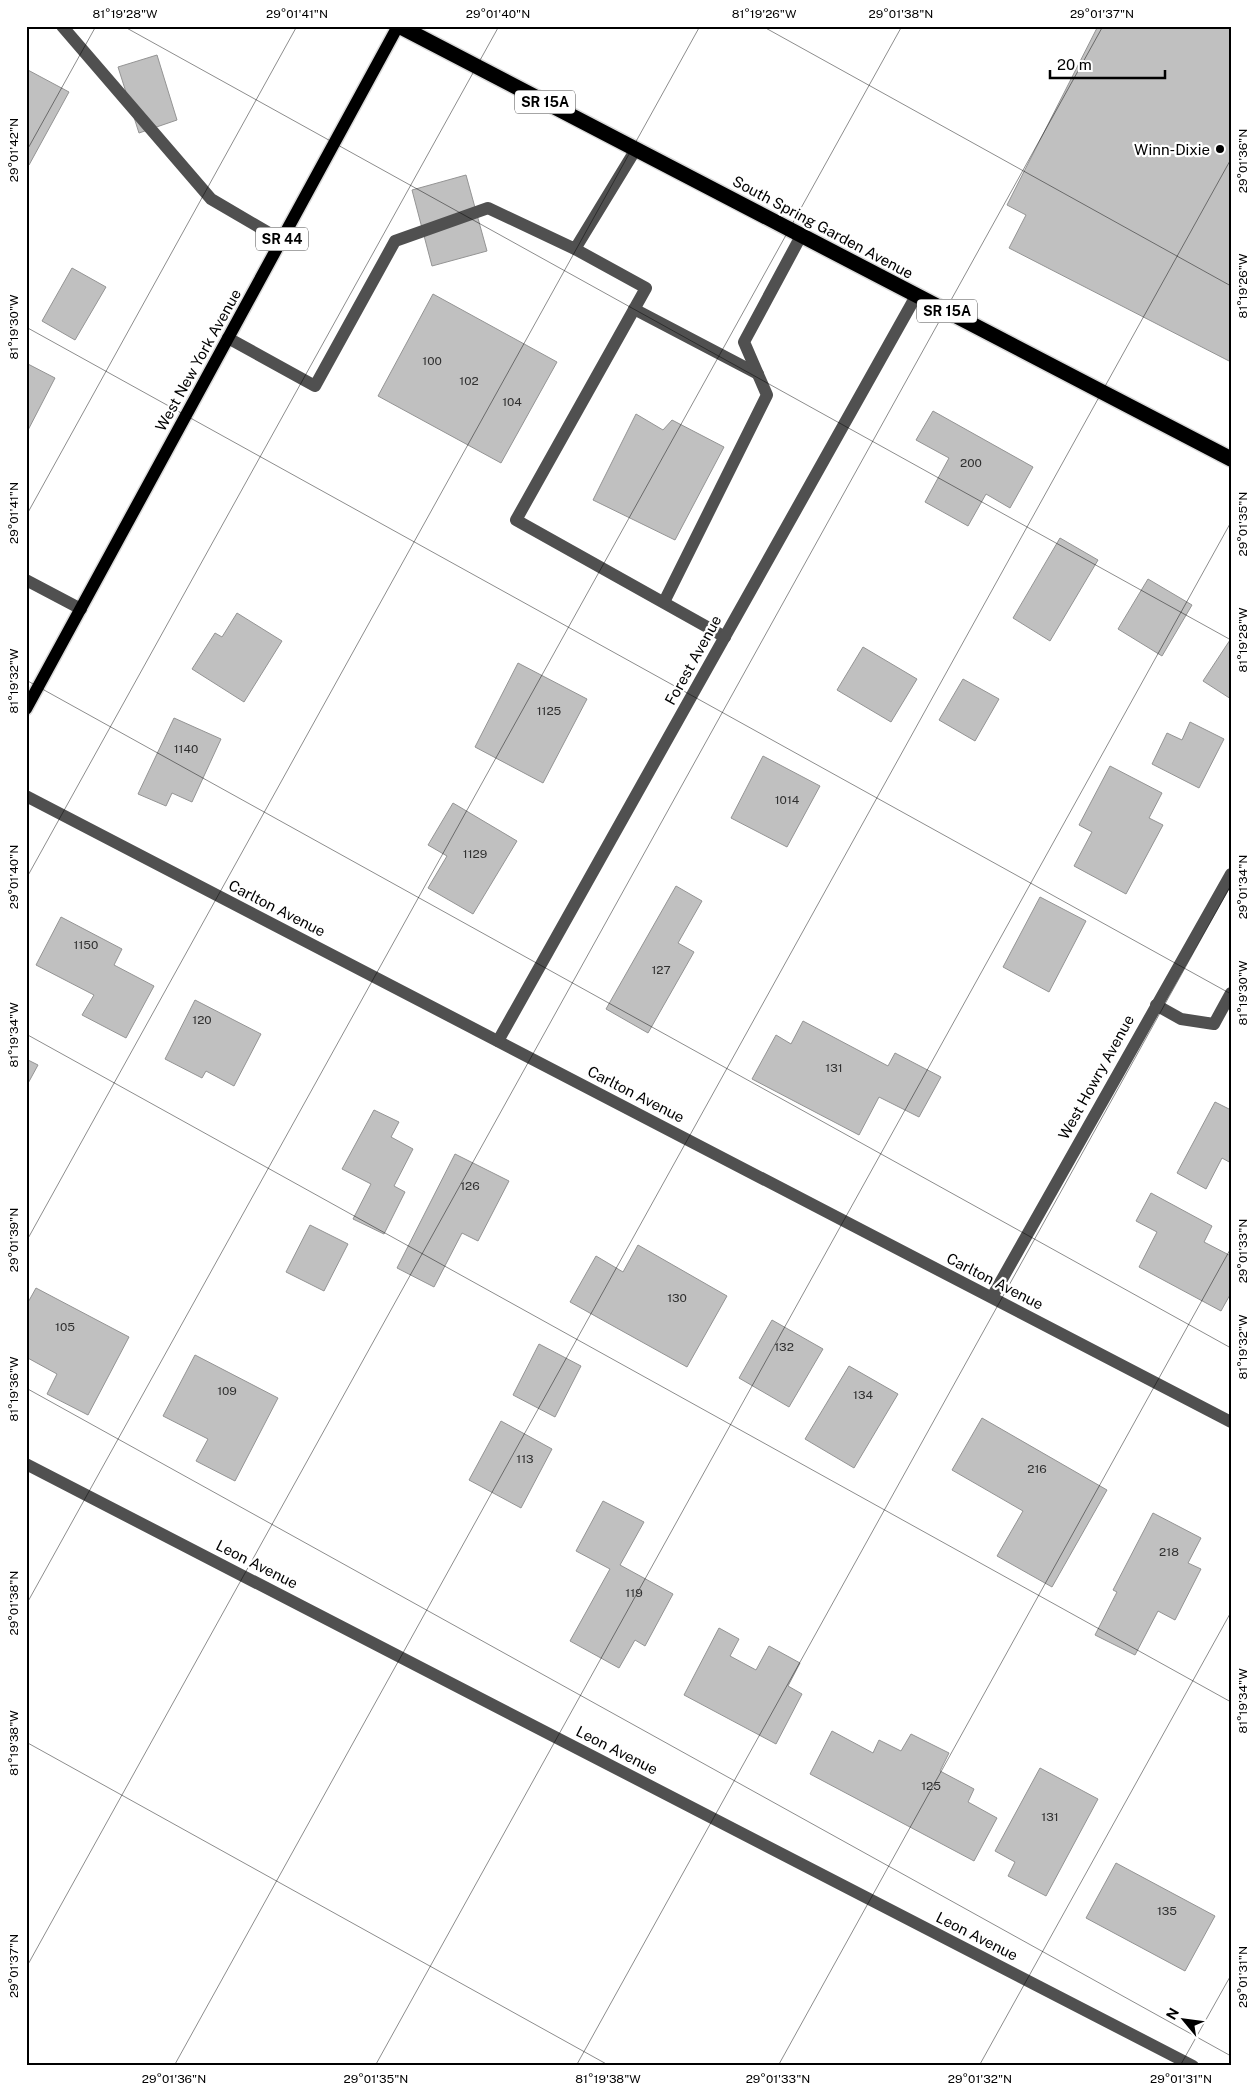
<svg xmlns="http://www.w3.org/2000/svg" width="1257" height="2092" font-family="'Public Sans',sans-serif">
<rect width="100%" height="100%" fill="#fff"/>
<!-- building -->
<g fill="#c0c0c0" stroke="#949494">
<polygon points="1098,26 1231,26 1231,362 1009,248 1026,215 1007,205"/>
<polygon points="157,55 177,120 139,133 118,67"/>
<polygon points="26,69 69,92 29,165 26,163"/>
<polygon points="466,175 487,251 432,266 412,190"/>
<polygon points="72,268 106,287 75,340 42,321"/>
<polygon points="433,294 557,362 501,463 378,396"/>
<polygon points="26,363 55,378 26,434"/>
<polygon points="933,411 1033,467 1010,508 986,494 968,526 925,502 949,458 916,440"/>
<polygon points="636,414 663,430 672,420 724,447 675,540 593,500"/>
<polygon points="1060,538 1098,560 1050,641 1013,618"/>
<polygon points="1148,579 1192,605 1162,656 1118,629"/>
<polygon points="237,613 282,641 244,702 192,669 215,633 222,637"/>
<polygon points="1230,640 1231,640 1231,699 1203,681"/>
<polygon points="863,647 917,679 891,722 837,690"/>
<polygon points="518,663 587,699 543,783 475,747"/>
<polygon points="963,679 999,699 975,741 939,720"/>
<polygon points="174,718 221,739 192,802 172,793 166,806 138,794"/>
<polygon points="1190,722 1224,739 1199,788 1152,764 1167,733 1182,740"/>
<polygon points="763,756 820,786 787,847 731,818"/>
<polygon points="1110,766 1162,793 1149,818 1163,825 1126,894 1074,866 1092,832 1079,825"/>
<polygon points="453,803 517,841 473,914 428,888 447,856 428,845"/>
<polygon points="676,886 702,901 678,943 694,952 648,1033 606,1009"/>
<polygon points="1040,897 1086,921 1049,992 1003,967"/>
<polygon points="61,917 122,949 114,965 154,986 126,1038 82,1015 94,995 36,965"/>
<polygon points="195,1000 261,1034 234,1086 206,1071 202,1078 165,1059"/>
<polygon points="803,1021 888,1066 895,1053 941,1077 919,1117 879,1097 859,1135 752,1079 776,1035 791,1044"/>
<polygon points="26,1059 38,1065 26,1087"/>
<polygon points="1215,1102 1231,1110 1231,1163 1222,1158 1206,1189 1177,1173"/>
<polygon points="374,1110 399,1122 391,1137 413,1149 394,1186 405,1192 384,1234 353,1219 371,1184 342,1169"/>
<polygon points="455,1154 509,1181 478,1241 462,1233 434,1287 397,1268"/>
<polygon points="1151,1193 1212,1226 1204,1242 1231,1256 1231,1293 1221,1311 1139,1267 1157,1232 1136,1221"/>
<polygon points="310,1225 348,1244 324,1291 286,1272"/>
<polygon points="638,1245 727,1296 687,1367 570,1302 596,1256 623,1272"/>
<polygon points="36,1288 129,1337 88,1415 47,1394 57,1374 26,1357 26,1306"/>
<polygon points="772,1320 823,1349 789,1407 739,1378"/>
<polygon points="539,1344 581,1366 555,1417 513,1395"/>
<polygon points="195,1355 278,1398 235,1481 196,1461 208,1439 163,1416"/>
<polygon points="849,1366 898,1394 854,1468 805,1439"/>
<polygon points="982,1418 1107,1490 1052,1587 997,1556 1023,1511 952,1470"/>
<polygon points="501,1421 552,1449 521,1508 469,1480"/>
<polygon points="603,1501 644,1522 620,1565 673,1594 645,1646 635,1640 619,1668 570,1641 610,1569 576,1551"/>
<polygon points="1153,1513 1201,1538 1188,1563 1201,1569 1175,1620 1158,1611 1135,1655 1095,1635 1117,1592 1113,1590"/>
<polygon points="719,1628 739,1639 730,1656 756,1670 769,1646 800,1663 788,1686 802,1694 776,1744 684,1695"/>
<polygon points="832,1731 873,1753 879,1740 901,1751 911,1734 949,1753 940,1771 974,1789 968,1802 997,1818 974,1861 810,1774"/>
<polygon points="1040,1768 1098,1799 1046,1896 1008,1876 1015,1862 995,1851"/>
<polygon points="1116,1863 1215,1916 1185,1971 1086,1918"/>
</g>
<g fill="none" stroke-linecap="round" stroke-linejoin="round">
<defs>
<polyline id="major" points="26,709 398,26"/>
<polyline id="highway" points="399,26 1231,459"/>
</defs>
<!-- major casing -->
<use href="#major" stroke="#dbdbdb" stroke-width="15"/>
<!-- highway casing -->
<use href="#highway" stroke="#dbdbdb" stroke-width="18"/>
<!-- minor -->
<g stroke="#505050" stroke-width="12">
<polyline points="62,26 211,199 281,240"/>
<polyline points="575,249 646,288 516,520 725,637"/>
<polyline points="634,309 758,374"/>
<polyline points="228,338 315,386 395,241 488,208 575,249 636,149"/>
<polyline points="26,580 81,609"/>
<polyline points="664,602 767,395 744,342 801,236"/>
<polyline points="26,796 1231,1422"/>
<polyline points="1156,1005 1181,1019 1214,1024 1231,993"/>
<polyline points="498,1041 916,296"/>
<polyline points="992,1297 1231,874"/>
<polyline points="26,1464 1193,2066"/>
</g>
<!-- major -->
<use href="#major" stroke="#000" stroke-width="12"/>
<!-- highway -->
<use href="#highway" stroke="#000" stroke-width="15"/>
</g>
<!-- ticks -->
<path fill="none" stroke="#000" stroke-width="1" stroke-opacity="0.45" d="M123 26 1231 640M762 26 1231 286M26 152 96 26M26 327 1231 994M26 516 297 26M26 680 1231 1348M26 879 499 26M26 1034 1231 1702M26 1242 700 26M26 1388 1231 2056M26 1605 902 26M26 1742 610 2066M26 1968 1103 26M174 2066 1231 159M375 2066 1231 522M576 2066 1231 885M778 2066 1231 1248M979 2066 1231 1612M1180 2066 1231 1975"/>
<!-- markers -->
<circle fill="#000" stroke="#fff" stroke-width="2" cx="1220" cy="149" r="5"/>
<g text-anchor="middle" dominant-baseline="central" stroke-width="4.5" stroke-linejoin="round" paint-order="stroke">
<!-- number labels -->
<g font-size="12" fill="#303030">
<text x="432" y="361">100</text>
<text x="469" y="381">102</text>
<text x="512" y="402">104</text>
<text x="971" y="463">200</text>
<text x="549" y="711">1125</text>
<text x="186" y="749">1140</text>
<text x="787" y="800">1014</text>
<text x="475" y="854">1129</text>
<text x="86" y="945">1150</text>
<text x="661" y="970">127</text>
<text x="202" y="1020">120</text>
<text x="834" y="1068">131</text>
<text x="470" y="1186">126</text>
<text x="677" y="1298">130</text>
<text x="65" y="1327">105</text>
<text x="784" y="1347">132</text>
<text x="227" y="1391">109</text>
<text x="863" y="1395">134</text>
<text x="525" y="1459">113</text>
<text x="1037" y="1469">216</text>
<text x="1169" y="1552">218</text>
<text x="634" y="1593">119</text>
<text x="931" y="1786">125</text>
<text x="1050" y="1817">131</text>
<text x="1167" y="1911">135</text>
</g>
<!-- shield labels -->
<g fill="#fff" stroke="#4c4c4c" stroke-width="1">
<rect x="515" y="90.5" width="60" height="23" rx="4"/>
<rect x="256" y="227.5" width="52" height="23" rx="4"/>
<rect x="917" y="299.5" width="60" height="23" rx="4"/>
</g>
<g font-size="14" font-weight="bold" fill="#000">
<text x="545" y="102">SR 15A</text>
<text x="282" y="239">SR 44</text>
<text x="947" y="311">SR 15A</text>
</g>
<!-- poi labels -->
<g font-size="15" fill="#000" stroke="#fff" text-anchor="end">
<text x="1210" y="149">Winn-Dixie</text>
</g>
<!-- street labels -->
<g font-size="15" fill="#000" stroke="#fff">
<text transform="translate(823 227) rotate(28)">South Spring Garden Avenue</text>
<text transform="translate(198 360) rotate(-61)">West New York Avenue</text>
<text transform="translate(693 660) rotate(-61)">Forest Avenue</text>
<text transform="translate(277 908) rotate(27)">Carlton Avenue</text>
<text transform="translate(1096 1077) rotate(-61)">West Howry Avenue</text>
<text transform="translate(636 1094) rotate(27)">Carlton Avenue</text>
<text transform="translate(995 1281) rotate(27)">Carlton Avenue</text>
<text transform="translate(257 1564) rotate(27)">Leon Avenue</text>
<text transform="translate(617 1750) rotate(27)">Leon Avenue</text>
<text transform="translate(977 1936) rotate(27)">Leon Avenue</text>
</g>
</g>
<!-- border -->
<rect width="1257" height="2092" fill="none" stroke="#ffffff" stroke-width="55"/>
<!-- north arrow -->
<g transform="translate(1184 2020) rotate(299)" stroke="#ffffff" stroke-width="4" paint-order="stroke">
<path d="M0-4L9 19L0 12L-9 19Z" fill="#000000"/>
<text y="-8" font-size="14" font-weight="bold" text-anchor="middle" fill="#000000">N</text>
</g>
<!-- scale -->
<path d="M1050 70v8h115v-8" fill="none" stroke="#000000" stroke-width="2.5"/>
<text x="1057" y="70" font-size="15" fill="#000000" stroke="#ffffff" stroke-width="4" paint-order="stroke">20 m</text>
<rect x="28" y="28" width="1202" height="2036" fill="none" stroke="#000" stroke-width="2"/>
<g font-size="12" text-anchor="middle" fill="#000">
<text x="125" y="18">81°19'28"W</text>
<text x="297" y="18">29°01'41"N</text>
<text x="498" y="18">29°01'40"N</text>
<text x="764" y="18">81°19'26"W</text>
<text x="901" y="18">29°01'38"N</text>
<text x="1102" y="18">29°01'37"N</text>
<text transform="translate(14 150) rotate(-90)" y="4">29°01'42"N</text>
<text transform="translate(1243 161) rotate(-90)" y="4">29°01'36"N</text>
<text transform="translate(1243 286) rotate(-90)" y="4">81°19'26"W</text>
<text transform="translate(14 327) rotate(-90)" y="4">81°19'30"W</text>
<text transform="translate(14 513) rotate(-90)" y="4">29°01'41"N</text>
<text transform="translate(1243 524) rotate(-90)" y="4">29°01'35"N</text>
<text transform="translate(1243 640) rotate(-90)" y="4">81°19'28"W</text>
<text transform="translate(14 681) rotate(-90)" y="4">81°19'32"W</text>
<text transform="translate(14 877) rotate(-90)" y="4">29°01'40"N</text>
<text transform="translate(1243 887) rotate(-90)" y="4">29°01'34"N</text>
<text transform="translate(1243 993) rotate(-90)" y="4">81°19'30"W</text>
<text transform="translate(14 1035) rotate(-90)" y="4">81°19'34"W</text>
<text transform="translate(14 1240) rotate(-90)" y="4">29°01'39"N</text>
<text transform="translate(1243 1251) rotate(-90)" y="4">29°01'33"N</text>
<text transform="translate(1243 1347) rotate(-90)" y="4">81°19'32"W</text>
<text transform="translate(14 1389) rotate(-90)" y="4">81°19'36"W</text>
<text transform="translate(14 1603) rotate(-90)" y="4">29°01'38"N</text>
<text transform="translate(1243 1701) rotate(-90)" y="4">81°19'34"W</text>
<text transform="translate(14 1743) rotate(-90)" y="4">81°19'38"W</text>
<text transform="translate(14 1966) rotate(-90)" y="4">29°01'37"N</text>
<text transform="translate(1243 1977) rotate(-90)" y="4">29°01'31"N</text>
<text x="174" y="2083">29°01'36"N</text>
<text x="376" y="2083">29°01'35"N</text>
<text x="608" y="2083">81°19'38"W</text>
<text x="778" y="2083">29°01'33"N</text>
<text x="980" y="2083">29°01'32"N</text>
<text x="1181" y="2083">29°01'31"N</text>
</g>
</svg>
